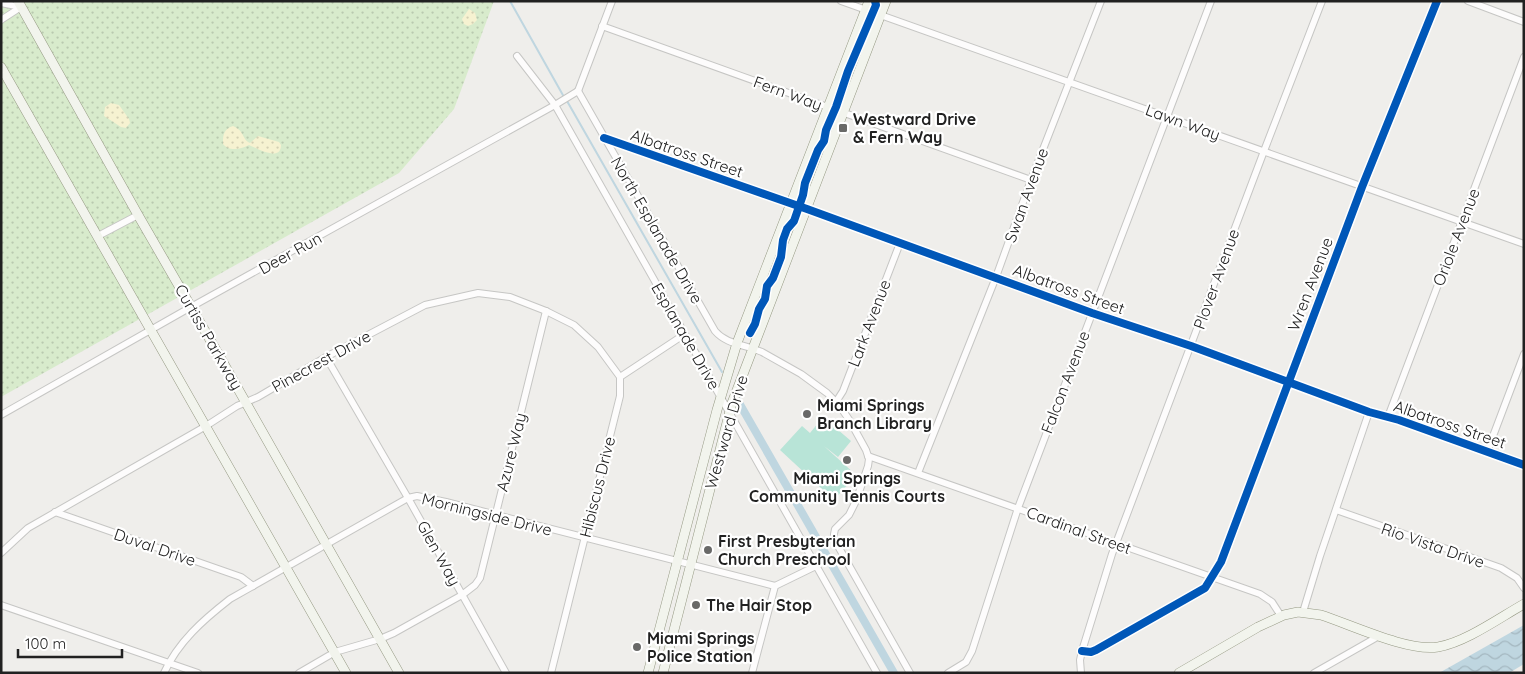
<svg xmlns="http://www.w3.org/2000/svg" width="1525" height="674" font-family="Quicksand,sans-serif">
<defs>
<pattern id="grass-dots" width="8" height="8" patternUnits="userSpaceOnUse" patternTransform="scale(1.25)"><rect width="8" height="8" fill="#d8ebcc"/><path d="M2 2h.1M6 6h.1" fill="none" stroke="#b9c9af" stroke-width="1.8" stroke-linecap="round"/></pattern>
<pattern id="sand-dots" width="8" height="8" patternUnits="userSpaceOnUse" patternTransform="scale(1.25)"><rect width="8" height="8" fill="#f6f2d1"/><path d="M2 2h.1M6 6h.1" fill="none" stroke="#d3cfb3" stroke-width="1.8" stroke-linecap="round"/></pattern>
<pattern id="water-waves" width="16" height="10" patternUnits="userSpaceOnUse" patternTransform="scale(1.25)"><rect width="16" height="10" fill="#bfd6e0"/><path d="M0 5q4-4 8 0t8 0" fill="none" stroke="#a4b7c0"/></pattern>
</defs>
<rect width="100%" height="100%" fill="#efeeeb"/>
<!-- grass -->
<polygon fill="url(#grass-dots)" points="1,1 494,1 454,109 399,173 1,397"/>
<!-- sand -->
<g fill="url(#sand-dots)">
<polygon points="469,9 475,13 477,20 473,24 468,26 464,24 462,19"/>
<polygon points="111,103 119,105 129,119 130,123 126,128 121,127 104,116 105,107"/>
<path d="M233 126C245 131 242 140 250 143L258 136 279 142 281 145C281 162 258 149 249 145 242 149 229 152 223 144 223 136 223 129 233 126Z"/>
</g>
<!-- pitch -->
<polygon fill="#b8e4d7" points="823,417 851,441 838,457 824,446 856,475 834,500 780,450 802,426 810,433"/>
<!-- water -->
<polygon fill="url(#water-waves)" points="1524,625 1524,664 1509,673 1439,673"/>
<g fill="none" stroke-linecap="round" stroke-linejoin="round">
<!-- stream -->
<g stroke="#bfd6e0" stroke-width="2">
<polyline points="510,1 564,97"/>
<polyline points="567,101 722,372"/>
</g>
<!-- canal -->
<polyline stroke="#bfd6e0" stroke-width="8" points="738,401 894,673"/>
<defs>
<g id="street">
<polyline points="841,1 1524,244"/>
<polyline points="1468,1 1524,22"/>
<polyline points="1,3 21,7"/>
<polyline points="1,20 21,7"/>
<polyline points="602,26 1031,180"/>
<polyline points="517,56 555,105 877,673"/>
<path d="M578 91 715 331C727 345 745 344 762 352L801 374 827 393 839 405 850 421 866 450 869 459 868 466 856 501 849 515 835 529 834 534V539L910 673"/>
<polyline points="578,91 612,1"/>
<polyline points="604,138 807,209 1092,313 1191,346 1369,412 1399,420 1524,465"/>
<polyline points="98,236 138,215"/>
<polyline points="326,357 408,498 506,673"/>
<polyline points="836,402 843,391 900,243"/>
<polyline points="1,415 191,307 555,105 578,91"/>
<polyline points="1388,417 1524,57"/>
<polyline points="1487,452 1524,354"/>
<polyline points="868,456 1260,594 1272,602 1281,616"/>
<polyline points="918,473 996,277 1031,180 1101,1"/>
<polyline points="1336,510 1501,568 1517,578 1524,588"/>
<polyline points="55,512 241,577 253,586"/>
<polyline points="1,553 28,528 206,426 237,406 258,397 326,357 425,305 478,293 510,297 546,311 574,325 598,347 620,377"/>
<polyline points="1,605 198,673"/>
<polyline points="1303,612 1320,556 1369,412"/>
<polyline points="1082,651 1091,652 1096,650 1205,588 1221,562 1362,187 1437,1"/>
<path d="M164 673C178 642 203 620 230 599L408 498 417 496 446 502 775 586"/>
<polyline points="299,673 335,652 380,639 394,633 462,595 475,585 480,578 546,311"/>
<polyline points="551,673 620,396 620,377 685,334"/>
<polyline points="752,673 775,586 816,566"/>
<polyline points="948,673 966,662 972,651 1018,508 1211,1"/>
<polyline points="1081,673 1080,660 1082,651 1112,554 1264,151 1322,1"/>
<polyline points="1314,673 1379,636"/>
</g>
<g id="secondary">
<polyline points="18,1 138,215 220,357 399,673"/>
<polyline points="1,67 346,673"/>
<polyline points="648,673 717,410 737,343 869,1"/>
<polyline points="663,673 732,403 886,1"/>
<path d="M1179 673 1258 627 1284 615 1298 612 1321 615C1352 625 1408 652 1438 647 1466 642 1499 618 1524 604"/>
</g>
</defs>
<!-- street casing -->
<use href="#street" stroke="#c6c6c4" stroke-width="8"/>
<!-- secondary casing -->
<use href="#secondary" stroke="#959983" stroke-width="10"/>
<!-- street -->
<use href="#street" stroke="#fdfcfc" stroke-width="6"/>
<!-- secondary -->
<use href="#secondary" stroke="#f2f4ed" stroke-width="9"/>
<defs>
<g id="cycleway">
<polyline points="604,138 807,209 1092,313 1191,346 1369,412 1399,420 1524,465"/>
<polyline points="750,333 755,324 759,309 765,299 767,286 773,278 781,257 783,240 787,229 794,221 803,195 805,183 818,150 824,141 826,130 836,107 848,71 876,5 875,1"/>
<polyline points="1082,651 1091,652 1096,650 1205,588 1221,562 1362,187 1437,1"/>
</g>
</defs>
<!-- cycleway casing -->
<use href="#cycleway" stroke="#fff" stroke-width="11"/>
<!-- cycleway -->
<use href="#cycleway" stroke="#0057b8" stroke-width="8"/>
</g>
<!-- markers -->
<g fill="#696968" stroke="#fff" stroke-width="2">
<rect x="838" y="123" width="10" height="10" rx="2.5"/>
<circle cx="807" cy="414" r="5"/>
<circle cx="847" cy="460" r="5"/>
<circle cx="708" cy="550" r="5"/>
<circle cx="696" cy="605" r="5"/>
<circle cx="637" cy="647" r="5"/>
</g>
<g text-anchor="middle" dominant-baseline="central" stroke-width="4.5" stroke-linejoin="round" paint-order="stroke">
<!-- street labels -->
<g font-size="16" fill="#212121" stroke="#fff">
<text transform="translate(788 93) rotate(20)">Fern Way</text>
<text transform="translate(1183 122) rotate(20)">Lawn Way</text>
<text transform="translate(687 153) rotate(19)">Albatross Street</text>
<text transform="translate(1026 195) rotate(-70)">Swan Avenue</text>
<text transform="translate(657 230) rotate(60)">North Esplanade Drive</text>
<text transform="translate(1456 237) rotate(-69)">Oriole Avenue</text>
<text transform="translate(290 253) rotate(-29)">Deer Run</text>
<text transform="translate(1216 279) rotate(-70)">Plover Avenue</text>
<text transform="translate(1310 284) rotate(-69)">Wren Avenue</text>
<text transform="translate(1069 289) rotate(20)">Albatross Street</text>
<text transform="translate(869 323) rotate(-69)">Lark Avenue</text>
<text transform="translate(686 336) rotate(60)">Esplanade Drive</text>
<text transform="translate(209 337) rotate(60)">Curtiss Parkway</text>
<text transform="translate(321 361) rotate(-29)">Pinecrest Drive</text>
<text transform="translate(1065 382) rotate(-69)">Falcon Avenue</text>
<text transform="translate(1450 424) rotate(19)">Albatross Street</text>
<text transform="translate(726 432) rotate(-74)">Westward Drive</text>
<text transform="translate(511 452) rotate(-76)">Azure Way</text>
<text transform="translate(597 487) rotate(-76)">Hibiscus Drive</text>
<text transform="translate(487 514) rotate(14)">Morningside Drive</text>
<text transform="translate(1079 530) rotate(20)">Cardinal Street</text>
<text transform="translate(1433 545) rotate(19)">Rio Vista Drive</text>
<text transform="translate(155 547) rotate(19)">Duval Drive</text>
<text transform="translate(439 553) rotate(61)">Glen Way</text>
</g>
<!-- poi labels -->
<g font-size="16" font-weight="bold" fill="#212121" stroke="#fff" text-anchor="start">
<text x="853" y="119">Westward Drive<tspan x="853" dy="18">&amp; Fern Way</tspan></text>
<text x="817" y="405">Miami Springs<tspan x="817" dy="18">Branch Library</tspan></text>
<text x="847" y="478" text-anchor="middle">Miami Springs<tspan x="847" dy="18">Community Tennis Courts</tspan></text>
<text x="718" y="541">First Presbyterian<tspan x="718" dy="18">Church Preschool</tspan></text>
<text x="706" y="605">The Hair Stop</text>
<text x="647" y="638">Miami Springs<tspan x="647" dy="18">Police Station</tspan></text>
</g>
</g>
<!-- border -->
<rect width="1525" height="674" fill="none" stroke="#212121" stroke-width="5"/>
<!-- scale -->
<path d="M18 649v8h104v-8" fill="none" stroke="#212121" stroke-width="2.5"/>
<text x="25" y="649" font-size="15" fill="#212121" stroke="#ffffff" stroke-width="4" paint-order="stroke">100 m</text>
</svg>
